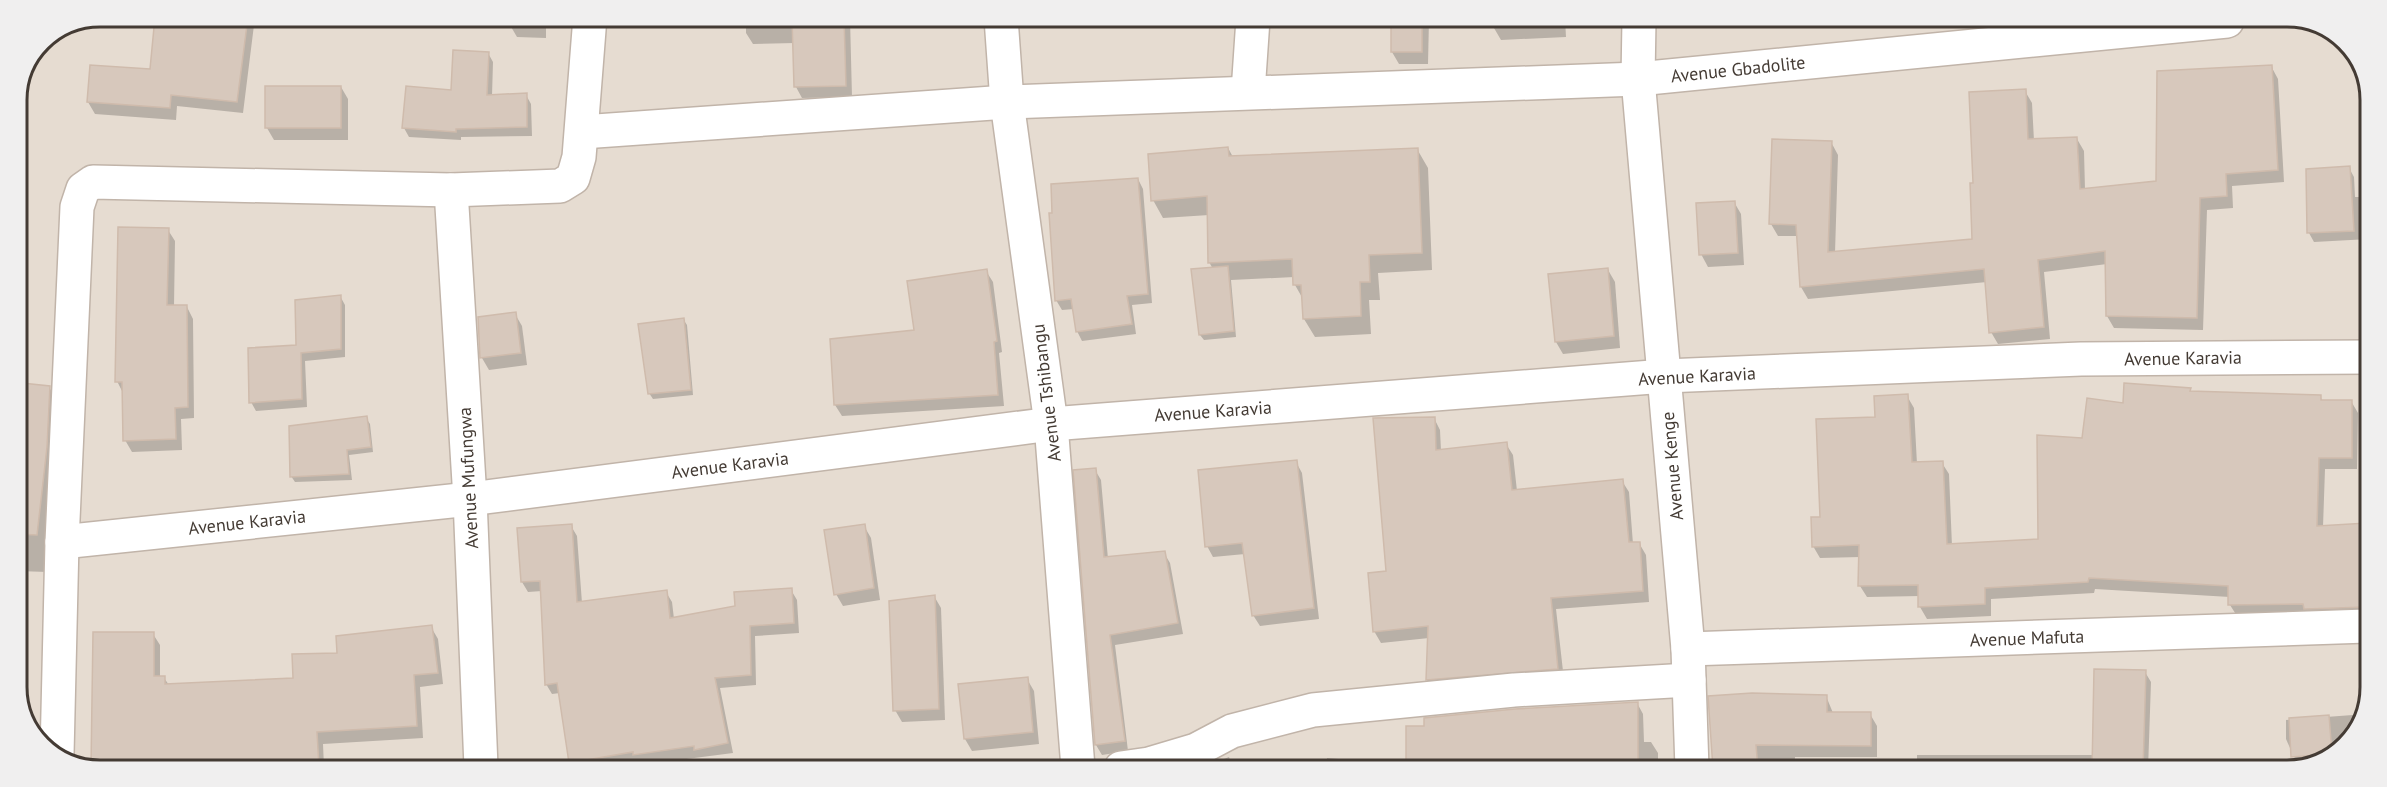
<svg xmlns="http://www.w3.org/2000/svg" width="2387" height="787" font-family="'PT Sans',sans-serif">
<rect width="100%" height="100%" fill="#f2ebe4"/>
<!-- residential -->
<polygon fill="#e6dcd1" points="100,17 2313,21 2353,49 2370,94 2366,713 2337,753 2287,770 74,766 34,738 17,693 17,95 41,41"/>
<!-- shadow -->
<g fill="#0003">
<polygon points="119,17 255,17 243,113 177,106 176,120 95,114 88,102 151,71 156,19"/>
<polygon points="270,17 340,17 340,24"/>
<polygon points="510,17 546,17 546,38 517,37 510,25"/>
<polygon points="746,18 850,18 852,97 802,98 796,87 795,43 753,44 746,33"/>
<polygon points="1393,19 1429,19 1428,64 1399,64 1392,52"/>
<polygon points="1494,19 1565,19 1566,37 1501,40 1494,28"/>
<polygon points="488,53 493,62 492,96 526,95 531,104 532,136 461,137 461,140 409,137 404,128 452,92"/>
<polygon points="2271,66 2278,79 2284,182 2232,186 2233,208 2207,210 2203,330 2114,328 2107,316 2107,264 2044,272 2050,339 1998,344 1991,332 1987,282 1808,299 1801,287 1798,236 1778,236 1771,224 1831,142 1838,155 1835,253 1973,240 1975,184 2025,91 2032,103 2034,141 2077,139 2084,151 2085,190 2157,183"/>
<polygon points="341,87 348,99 348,140 274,140 267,128"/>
<polygon points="1228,148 1233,157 1417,149 1428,168 1432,270 1378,273 1380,300 1369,300 1371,334 1315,337 1304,319 1303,299 1295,285 1294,277 1231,280 1236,337 1204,340 1200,335 1213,269 1209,262 1209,215 1163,218 1153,200"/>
<polygon points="2349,168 2354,177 2355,197 2370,197 2369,239 2314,242 2309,233"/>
<polygon points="1138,179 1143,189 1152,303 1132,305 1136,334 1082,341 1077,331 1074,309 1062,310 1056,300"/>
<polygon points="1734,202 1741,214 1744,265 1708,267 1701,254"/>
<polygon points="168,230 175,241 174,307 187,307 193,319 194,418 181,419 182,450 132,452 125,440 123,393 117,381"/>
<polygon points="1608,270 1615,282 1620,348 1563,354 1556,342"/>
<polygon points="986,271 993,282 1002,352 999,353 1004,406 842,416 835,405"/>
<polygon points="340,296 345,305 345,357 305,361 307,407 256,411 251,402"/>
<polygon points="515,314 522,326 527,365 489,370 482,358"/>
<polygon points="683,319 687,325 693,395 653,399 649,393"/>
<polygon points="24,385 49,387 58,403 48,572 17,571 17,447"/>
<polygon points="2190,390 2191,393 2320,397 2323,401 2351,401 2358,413 2357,469 2325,469 2323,527 2367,524 2367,619 2237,616 2230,605 2230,597 2095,589 2094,593 1991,599 1991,616 1927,619 1920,607 1920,596 1867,597 1860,586 1860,557 1820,558 1813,546 1821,518 1877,418 1907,396 1914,408 1917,464 1942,463 1949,474 1952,546 2039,540 2084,439 2124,405"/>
<polygon points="366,418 370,424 373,452 349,455 352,480 295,482 291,476"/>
<polygon points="1434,418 1440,430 1441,451 1506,444 1513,455 1517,491 1622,481 1629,492 1633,544 1639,543 1646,555 1649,602 1556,609 1564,680 1434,691 1427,680 1429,638 1381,643 1374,631 1388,572"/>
<polygon points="1296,462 1302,473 1319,619 1260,626 1253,615 1245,554 1213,557 1207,546"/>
<polygon points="1095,470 1101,480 1108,559 1164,553 1170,563 1183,634 1115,645 1128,751 1102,755 1096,745"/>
<polygon points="571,526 577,536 582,603 666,592 672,602 674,619 736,607 791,590 797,600 799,633 755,636 756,685 720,688 733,753 640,765 639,762 609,767 573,767 560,693 552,694 546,684 542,591 528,592 522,582"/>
<polygon points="864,526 871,538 880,600 843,606 836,594"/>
<polygon points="934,596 941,608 945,720 902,722 895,710"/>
<polygon points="431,627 438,639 443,684 420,687 423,738 323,744 324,767 94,766 94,634 153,634 160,645 160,678 164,678 169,685 294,680 338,654"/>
<polygon points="2145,672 2151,682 2148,770 1880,770 1917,769 1917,755 2094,755"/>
<polygon points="1027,679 1034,691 1039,744 972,751 965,739"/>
<polygon points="1826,696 1833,713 1870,714 1877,726 1877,757 1795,757 1794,770 1714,769 1710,698"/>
<polygon points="1637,703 1643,714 1644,742 1651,742 1658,753 1658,769 1326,769 1327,758 1407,765 1425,727"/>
<polygon points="2366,714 2337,753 2298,766 2286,739 2286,720"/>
<polygon points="1229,757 1233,768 1201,768"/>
</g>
<!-- building -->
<g fill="#d7c8bc" stroke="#cfbbac" stroke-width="1.5">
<polygon points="155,17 248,17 237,102 171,95 170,108 87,102 90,65 150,69"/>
<polygon points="792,18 844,18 846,86 794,87"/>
<rect x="1391" y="19" width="31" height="33"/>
<polygon points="453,50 489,52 487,95 527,93 527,127 456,129 456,132 402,128 406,86 451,90"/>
<polygon points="2272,65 2278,170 2226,174 2227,196 2200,198 2197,318 2106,316 2105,251 2038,260 2044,327 1989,333 1984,269 1800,287 1796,225 1769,224 1772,139 1832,141 1828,252 1972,239 1970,183 1973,183 1969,92 2026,89 2028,139 2077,137 2080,189 2156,181 2157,71"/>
<rect x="265" y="86" width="76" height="42"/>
<polygon points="1228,147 1229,156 1418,148 1422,253 1369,255 1370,282 1360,282 1361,316 1303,319 1301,285 1293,285 1292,259 1208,263 1207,196 1151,201 1148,154"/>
<polygon points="2350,166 2354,231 2307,233 2306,169"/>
<polygon points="1138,178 1148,294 1127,296 1132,324 1076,332 1071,299 1055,301 1049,213 1052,213 1051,184"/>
<polygon points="1735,201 1738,253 1699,255 1696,203"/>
<polygon points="118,227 169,228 167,305 187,305 188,407 175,408 176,439 123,441 122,382 115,382"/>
<polygon points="1228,266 1234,331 1199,335 1191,269"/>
<polygon points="1608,268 1614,336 1555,342 1548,274"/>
<polygon points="987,269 997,341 994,342 998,395 834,405 830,339 914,330 907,281"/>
<polygon points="341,295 341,349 301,353 302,399 249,403 248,348 296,345 295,300"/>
<polygon points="516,312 521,353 480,358 478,317"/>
<polygon points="684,318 691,390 648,394 638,324"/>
<polygon points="22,383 50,386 47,447 37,535 17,534 17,434"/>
<polygon points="2124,383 2191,388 2190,391 2321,395 2321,400 2352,400 2352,458 2319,458 2317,526 2367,523 2367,607 2304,609 2303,604 2228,605 2228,586 2089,578 2088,582 1985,588 1985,604 1918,607 1918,585 1858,586 1859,545 1812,547 1811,517 1820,517 1816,419 1875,417 1874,396 1908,394 1912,462 1943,461 1947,544 2038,539 2037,435 2082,438 2087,398 2123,403"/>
<polygon points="367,416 371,447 347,450 349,474 290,477 289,426"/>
<polygon points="1435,417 1436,450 1507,442 1512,490 1623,479 1629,542 1640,542 1643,591 1551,598 1558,669 1426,680 1428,626 1373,632 1368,573 1386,571 1373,418"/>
<polygon points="1297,460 1314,608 1252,616 1242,543 1205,547 1198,470"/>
<polygon points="1096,468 1104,557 1165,551 1178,623 1110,635 1125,741 1095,745 1073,470"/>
<polygon points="572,524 577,602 667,590 670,618 735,606 734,592 792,588 794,623 750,626 751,675 715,678 728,743 694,750 694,746 633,755 633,752 569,763 557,683 545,685 540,581 521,582 517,528"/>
<polygon points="865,524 874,588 834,595 824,530"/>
<polygon points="935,595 939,709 893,711 889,601"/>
<polygon points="432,625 438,673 414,675 417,726 317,732 319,767 91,766 93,632 154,632 154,676 165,676 165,684 293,678 292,654 337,653 336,636"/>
<polygon points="2094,669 2146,670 2143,770 2092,770"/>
<polygon points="1028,677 1033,732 964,739 958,684"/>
<polygon points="1752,693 1827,695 1827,712 1871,712 1871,746 1756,745 1758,769 1713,769 1708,696"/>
<polygon points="1638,702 1638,765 1560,769 1406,769 1406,726 1424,726 1424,718 1515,709"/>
<polygon points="2329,715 2332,754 2291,757 2289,718"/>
</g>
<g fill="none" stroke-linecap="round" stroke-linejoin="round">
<defs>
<g id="minor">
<polyline points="1001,18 1007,102 1051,424 1078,768"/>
<polyline points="1639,20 1638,79 1688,649 1692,769"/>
<polyline points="1248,92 1253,19"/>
<polyline points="582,132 1007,102 1638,79 2227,21"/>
<polyline points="451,190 470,499 481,767"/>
<polyline points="62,542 470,499 1051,424 1665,376 2081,359 2369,357"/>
<polyline points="1688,649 2367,626"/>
<polyline points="57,754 62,542 77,207 83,189 93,182 451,190 560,186 573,178 579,157 590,17"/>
<polyline points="1121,768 1149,764 1196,750 1232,731 1313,710 1514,690 1689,680"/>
</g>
</defs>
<!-- minor casing -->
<use href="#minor" stroke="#c1b4a9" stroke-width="36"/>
<!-- minor -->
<use href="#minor" stroke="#fff" stroke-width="33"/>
</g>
<g text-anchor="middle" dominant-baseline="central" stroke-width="5" stroke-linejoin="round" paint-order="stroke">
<!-- street labels -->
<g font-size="18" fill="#443b34" stroke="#fff">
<text transform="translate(1738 69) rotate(-6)">Avenue Gbadolite</text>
<text transform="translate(2183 358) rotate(-1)">Avenue Karavia</text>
<text transform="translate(1697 376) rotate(-3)">Avenue Karavia</text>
<text transform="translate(1046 393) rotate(-97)">Avenue Tshibangu</text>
<text transform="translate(1213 411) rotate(-4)">Avenue Karavia</text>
<text transform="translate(730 465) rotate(-7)">Avenue Karavia</text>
<text transform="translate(1672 466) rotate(-95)">Avenue Kenge</text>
<text transform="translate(468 478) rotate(-93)">Avenue Mufungwa</text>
<text transform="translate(247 522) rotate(-6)">Avenue Karavia</text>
<text transform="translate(2027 638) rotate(-2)">Avenue Mafuta</text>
</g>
</g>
<!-- crop -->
<path d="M0 0H2387V787H0ZM100 27H2287A73 73 0 0 1 2360 100V687A73 73 0 0 1 2287 760H100A73 73 0 0 1 27 687V100A73 73 0 0 1 100 27Z" fill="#f0efef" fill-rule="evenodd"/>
<path fill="none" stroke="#443b34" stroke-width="3" d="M100 27H2287A73 73 0 0 1 2360 100V687A73 73 0 0 1 2287 760H100A73 73 0 0 1 27 687V100A73 73 0 0 1 100 27Z"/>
</svg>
